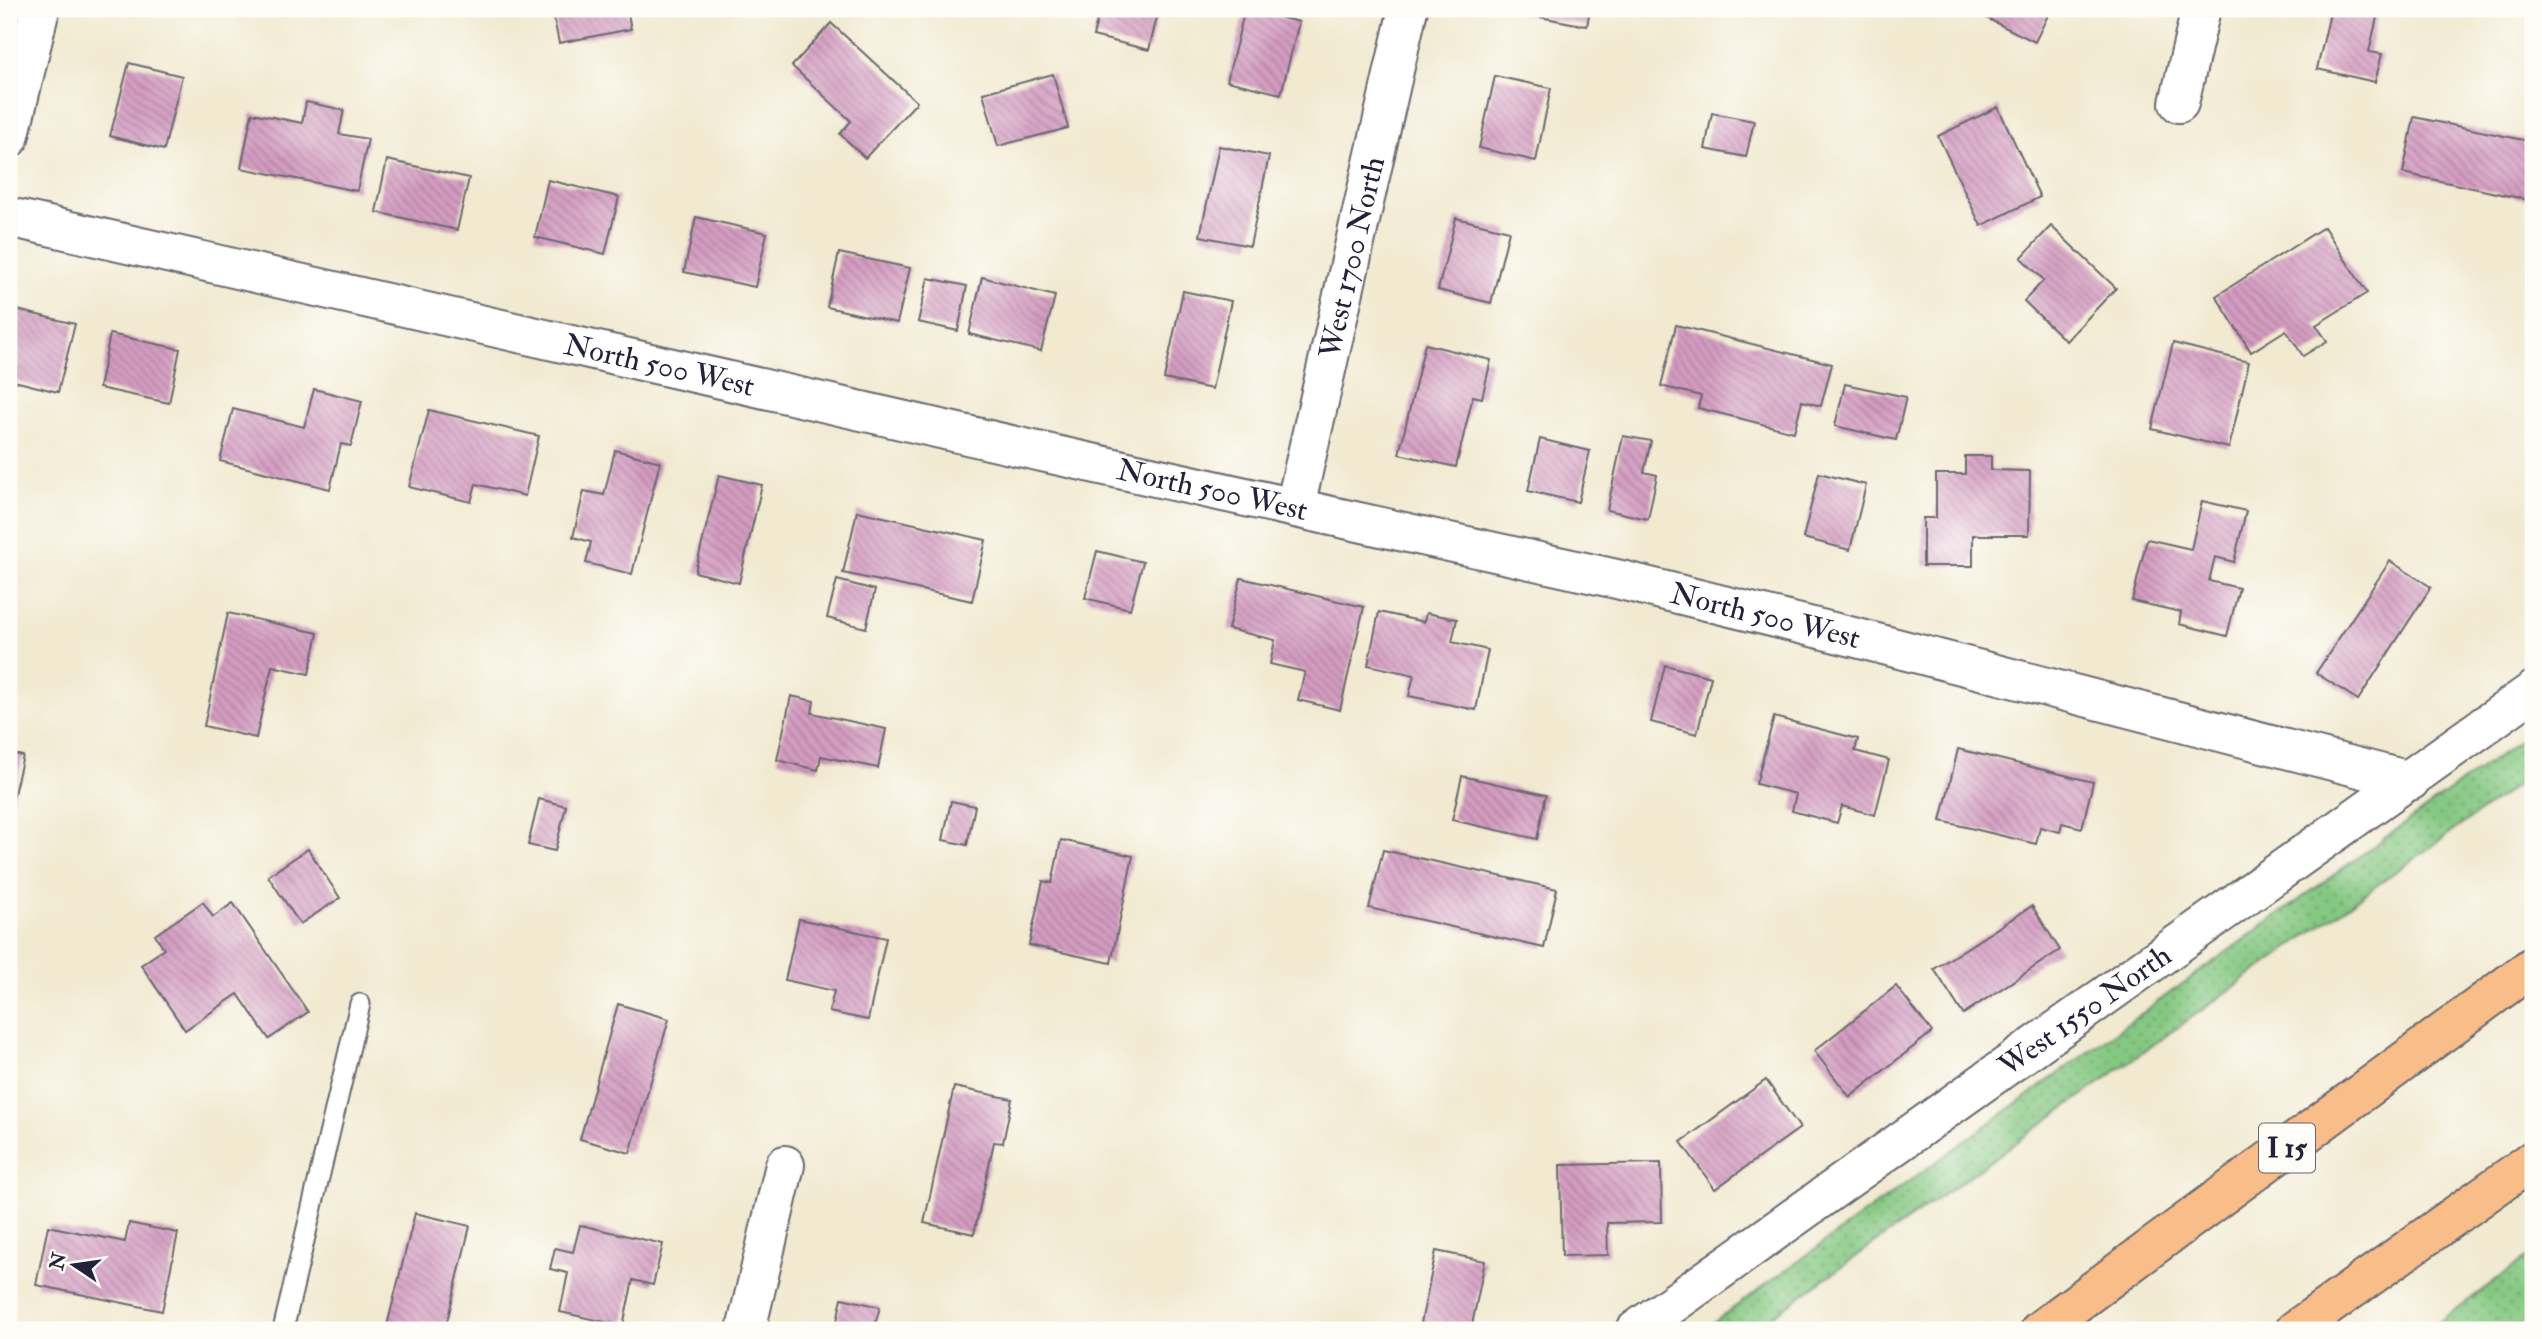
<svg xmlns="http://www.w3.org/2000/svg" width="2542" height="1339" font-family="'IM FELL Double Pica',serif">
<defs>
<pattern id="grass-dots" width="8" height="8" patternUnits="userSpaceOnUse" patternTransform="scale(1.75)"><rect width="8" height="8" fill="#85c882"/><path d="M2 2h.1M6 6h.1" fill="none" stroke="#6ca26c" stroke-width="1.8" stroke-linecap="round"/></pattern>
<pattern id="building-back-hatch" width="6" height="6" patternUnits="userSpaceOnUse" patternTransform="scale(1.75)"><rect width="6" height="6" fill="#d49cc1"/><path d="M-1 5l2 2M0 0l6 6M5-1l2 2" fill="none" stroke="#ac7f9e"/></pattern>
</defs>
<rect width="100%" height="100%" fill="#fdfcf7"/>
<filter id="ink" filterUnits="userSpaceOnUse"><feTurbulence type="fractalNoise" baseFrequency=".0143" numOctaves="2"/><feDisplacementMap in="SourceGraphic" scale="14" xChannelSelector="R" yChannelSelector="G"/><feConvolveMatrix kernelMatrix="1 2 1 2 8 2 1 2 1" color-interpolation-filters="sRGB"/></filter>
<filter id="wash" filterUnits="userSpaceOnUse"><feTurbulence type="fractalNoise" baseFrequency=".00686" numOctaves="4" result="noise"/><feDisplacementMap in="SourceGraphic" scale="28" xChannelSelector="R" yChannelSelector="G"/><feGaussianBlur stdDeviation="1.57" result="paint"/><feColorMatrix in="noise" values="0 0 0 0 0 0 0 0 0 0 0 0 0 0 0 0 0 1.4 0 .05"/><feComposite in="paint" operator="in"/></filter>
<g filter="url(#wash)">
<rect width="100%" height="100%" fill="#f1e9d0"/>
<!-- grass -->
<g fill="url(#grass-dots)" stroke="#54755e" stroke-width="2">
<polygon points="2533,731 2533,774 1753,1330 1703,1330"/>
<polygon points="2533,1253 2533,1330 2428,1330"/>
</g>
<g id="blocks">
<!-- building -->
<g fill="url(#building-back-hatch)">
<polygon points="552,9 627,9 631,29 559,43"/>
<polygon points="1100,9 1159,9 1149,50 1093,36"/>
<polygon points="1245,9 1299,22 1281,94 1227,81"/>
<polygon points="1515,9 1590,9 1587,26 1514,12"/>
<polygon points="1968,9 2051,9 2035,42"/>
<polygon points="2331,9 2379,9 2369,52 2382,54 2375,82 2317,69"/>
<polygon points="831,23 917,102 865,158 840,134 851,121 792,66"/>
<polygon points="129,63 182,76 164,150 110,136"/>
<polygon points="1053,74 1068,128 998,146 983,93"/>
<polygon points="1495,76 1551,88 1536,161 1479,148"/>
<polygon points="306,102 344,110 339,134 368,139 357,191 241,168 252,113 302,123"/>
<polygon points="1998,107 2040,197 1981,226 1938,136"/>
<polygon points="1712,113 1754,121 1746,157 1705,149"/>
<polygon points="2414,117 2533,142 2533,201 2403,173"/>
<polygon points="1219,146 1269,156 1250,246 1200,236"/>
<polygon points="387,160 469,178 457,230 376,212"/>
<polygon points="548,180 619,197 605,254 535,237"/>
<polygon points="696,217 767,233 755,287 684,272"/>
<polygon points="1456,218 1509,231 1491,303 1438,290"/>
<polygon points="2051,226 2116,288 2066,341 2024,301 2044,280 2021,258"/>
<polygon points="2324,227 2367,293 2316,325 2327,341 2303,356 2286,330 2251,352 2216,296"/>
<polygon points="839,253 910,268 897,323 827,307"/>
<polygon points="982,277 1055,296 1041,351 969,334"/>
<polygon points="928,278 967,286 958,331 918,322"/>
<polygon points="1183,291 1231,301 1212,389 1164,379"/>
<polygon points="9,308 75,324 58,392 14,381 17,366 9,364"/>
<polygon points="1676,325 1832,364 1821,406 1802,401 1794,432 1698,408 1701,396 1661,386"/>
<polygon points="110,334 180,349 169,403 99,388"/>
<polygon points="2173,343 2249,362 2229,448 2152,429"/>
<polygon points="1425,344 1491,360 1482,398 1473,396 1456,467 1399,454"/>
<polygon points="1845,384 1906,397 1896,440 1835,426"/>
<polygon points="314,389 362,401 351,446 341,444 330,489 220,461 233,409 304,427"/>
<polygon points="429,410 539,436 525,496 476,484 471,502 409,487"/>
<polygon points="1623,436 1651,441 1644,472 1657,475 1648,519 1607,510"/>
<polygon points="1540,439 1590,451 1578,502 1528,491"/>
<polygon points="615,450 660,462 632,574 586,563 591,542 573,537 584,491 604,495"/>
<polygon points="1965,456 1991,456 1991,470 2030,471 2029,535 1973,535 1973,566 1923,566 1923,518 1936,518 1936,474 1965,474"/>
<polygon points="1819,473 1866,485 1850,550 1803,538"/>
<polygon points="719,475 762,485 739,583 695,572"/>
<polygon points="2202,501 2246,511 2234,562 2215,557 2209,581 2239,588 2227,636 2179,624 2181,612 2132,601 2147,539 2191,549"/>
<polygon points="857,511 986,540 972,601 843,573"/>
<polygon points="1097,551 1143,562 1130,609 1085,598"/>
<polygon points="2390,561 2431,587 2358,700 2316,673"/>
<polygon points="1241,578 1364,607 1340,710 1298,700 1305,672 1270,664 1275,640 1228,629"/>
<polygon points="837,580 875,590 866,628 827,618"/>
<polygon points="1379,612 1424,622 1426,613 1457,619 1452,642 1488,650 1476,710 1409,696 1414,675 1368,665"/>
<polygon points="228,613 318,633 309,674 272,666 256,738 204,726"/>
<polygon points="1665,665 1711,677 1697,734 1651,722"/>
<polygon points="791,696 814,701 812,713 886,729 878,768 821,756 818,770 777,760"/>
<polygon points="1774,717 1858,739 1855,751 1889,760 1875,815 1842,806 1837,823 1792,811 1796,794 1756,784"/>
<polygon points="1958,749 2093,782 2082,828 2062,823 2060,832 2040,827 2036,844 1941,821"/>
<polygon points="9,753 23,756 10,811 9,811"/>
<polygon points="1462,776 1546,795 1537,839 1452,820"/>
<polygon points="539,799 566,806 555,851 528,845"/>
<polygon points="951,801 975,806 967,845 943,840"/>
<polygon points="1061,840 1133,856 1111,963 1029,945 1043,881 1052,883"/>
<polygon points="308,849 340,898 300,924 268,876"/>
<polygon points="1383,850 1557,889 1544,948 1369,908"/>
<polygon points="203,902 213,917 233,903 308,1012 269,1039 238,994 185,1030 141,965 164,949 155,935"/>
<polygon points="2032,906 2060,950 1963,1014 1934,969"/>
<polygon points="799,919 886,938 868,1020 829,1012 834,991 785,980"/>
<polygon points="1896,986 1932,1032 1850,1097 1814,1051"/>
<polygon points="618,1004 669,1019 630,1153 580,1139"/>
<polygon points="1766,1080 1800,1128 1715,1189 1681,1142"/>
<polygon points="954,1087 1012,1099 1003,1143 994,1142 974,1234 924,1223"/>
<polygon points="1661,1163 1662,1222 1607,1223 1608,1255 1562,1256 1560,1165"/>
<polygon points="415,1213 470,1226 445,1330 386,1330"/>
<polygon points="129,1223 178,1233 162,1311 36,1285 48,1226 125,1242"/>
<polygon points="580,1225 663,1244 653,1285 633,1280 623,1326 560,1312 568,1273 550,1269 555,1248 573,1252"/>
<polygon points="1436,1251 1485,1261 1471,1330 1456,1330 1421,1323"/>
<polygon points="842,1298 880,1307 875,1325 894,1330 835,1330"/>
</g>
</g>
</g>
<g filter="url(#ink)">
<use href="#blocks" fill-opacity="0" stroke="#6a686f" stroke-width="2"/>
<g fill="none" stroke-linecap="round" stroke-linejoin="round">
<defs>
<polyline id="service" points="283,1330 360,1004"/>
<g id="minor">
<polyline points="2179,103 2201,9"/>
<polyline points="9,138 40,9"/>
<path id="s1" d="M9 217 1033 450 1621 580 1861 639 2410 781"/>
<path id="s2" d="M1295 507 1408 9"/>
<polyline points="746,1330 785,1165"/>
</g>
<g id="tertiary">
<path id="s3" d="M1636 1330 2533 691"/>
</g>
<g id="motorway">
<polyline points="2040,1330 2533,966"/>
<polyline points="2295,1330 2533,1160"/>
</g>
</defs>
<!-- service casing -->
<use href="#service" stroke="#6a686f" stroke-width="23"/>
<!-- minor casing -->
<use href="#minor" stroke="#6a686f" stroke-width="42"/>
<!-- tertiary casing -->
<use href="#tertiary" stroke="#6a686f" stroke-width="42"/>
<!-- motorway casing -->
<use href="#motorway" stroke="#6a686f" stroke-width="42"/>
<!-- service -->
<use href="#service" stroke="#fff" stroke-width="19"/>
<!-- minor -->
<use href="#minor" stroke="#fff" stroke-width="38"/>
<!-- tertiary -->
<use href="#tertiary" stroke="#fff" stroke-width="38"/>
<!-- motorway -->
<use href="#motorway" stroke="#f8bd89" stroke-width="38"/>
</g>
</g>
<g text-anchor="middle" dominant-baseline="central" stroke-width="5" stroke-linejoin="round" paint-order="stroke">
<!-- shield labels -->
<rect fill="#fdfcf7" stroke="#646373" stroke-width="2" x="2259" y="1123.5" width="56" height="49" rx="5"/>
<g font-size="28" font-weight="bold" fill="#22223b">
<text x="2287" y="1148">I 15</text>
</g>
<!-- street labels -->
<g font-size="30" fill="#22223b" stroke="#fdfcf7">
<text stroke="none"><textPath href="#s2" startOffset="256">West 1700 North</textPath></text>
<text stroke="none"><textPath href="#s1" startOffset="667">North 500 West</textPath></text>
<text stroke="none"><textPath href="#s1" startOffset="1234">North 500 West</textPath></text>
<text stroke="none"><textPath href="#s1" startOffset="1801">North 500 West</textPath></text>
<text stroke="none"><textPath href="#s3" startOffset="551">West 1550 North</textPath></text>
</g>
</g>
<!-- margin -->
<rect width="2542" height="1339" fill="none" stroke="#fdfcf7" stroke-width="35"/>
<!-- north arrow -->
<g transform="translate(74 1265) rotate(283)" stroke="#fdfcf7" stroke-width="5" paint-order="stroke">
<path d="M0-5L12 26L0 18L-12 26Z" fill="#22223b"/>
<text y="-10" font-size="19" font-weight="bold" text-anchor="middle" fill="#22223b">N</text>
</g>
</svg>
